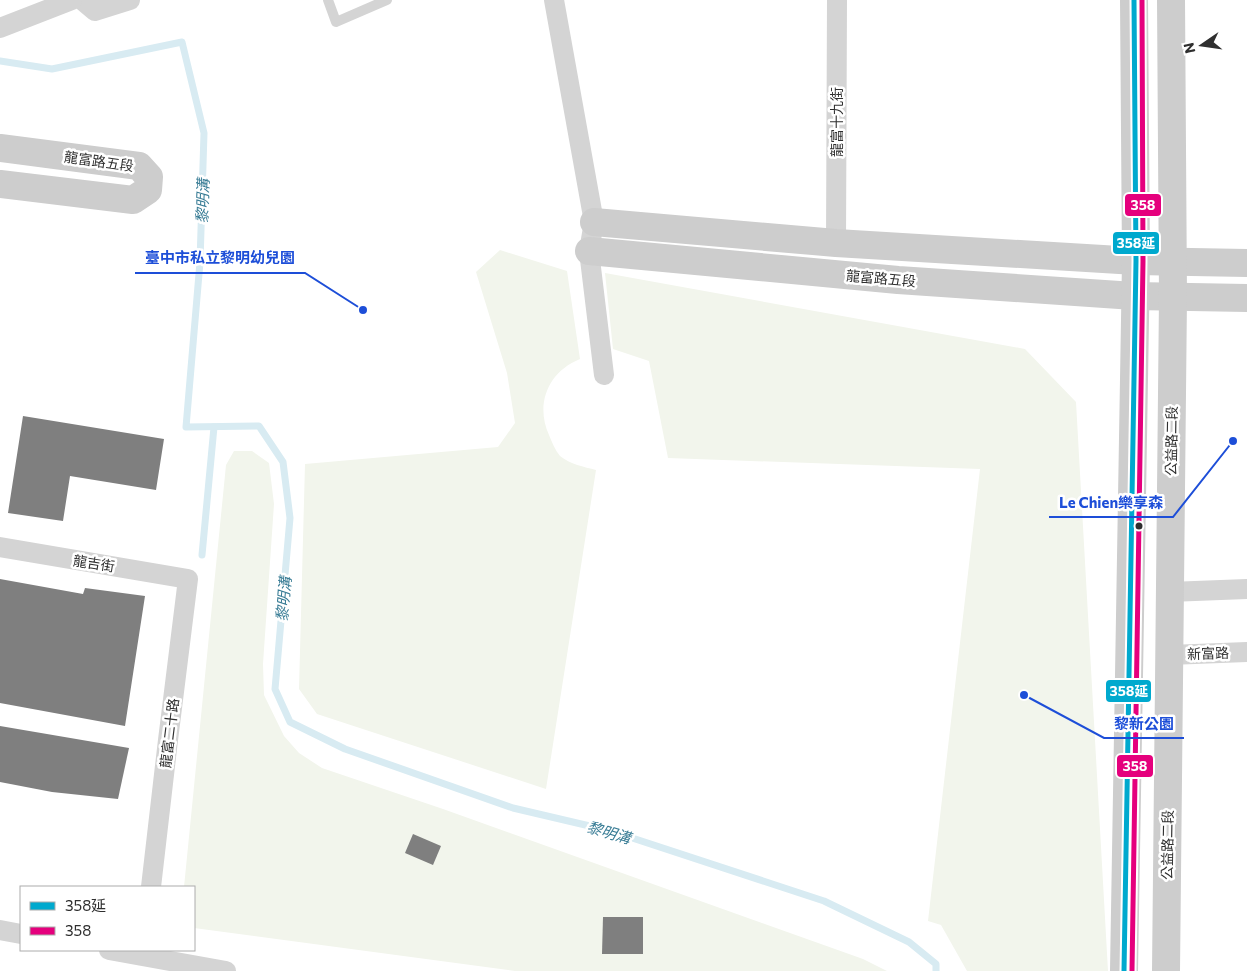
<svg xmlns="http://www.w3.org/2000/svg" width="1247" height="971" font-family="Commissioner,'Noto Sans TC',sans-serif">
<rect width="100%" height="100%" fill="#fff"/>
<!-- park -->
<g fill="#f2f5ec">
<path d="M500 250 567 271 580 359C548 372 535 404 549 435 552 442 555 450 560 456 570 464 584 467 596 470L546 789 317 714 299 689 305 464 498 447 515 423 507 373 476 272Z"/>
<polygon points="605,273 1025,349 1076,402 1108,971 967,971 941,925 928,921 980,469 668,458 649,361 613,349"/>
<polygon points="234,451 252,451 269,463 274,504 263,664 264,695 284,736 299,753 322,768 443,809 863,959 887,971 515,971 194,928 194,887 184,887 226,465"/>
</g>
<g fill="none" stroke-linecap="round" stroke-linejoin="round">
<!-- stream -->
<g stroke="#d8ebf2" stroke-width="7">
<polyline points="0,61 52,69 182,42 204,133 200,262 186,427 259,426 283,462 290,518 275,689 290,722 345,749 513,808 611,831 824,901 909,942 936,964 936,971"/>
<polyline points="202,555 214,427"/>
</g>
</g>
<!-- building -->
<g fill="#7f7f7f">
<polygon points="23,416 164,439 156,490 70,476 63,521 8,513"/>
<polygon points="0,579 83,594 85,588 145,596 125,726 0,703"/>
<polygon points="0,726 129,748 118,799 52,792 0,782"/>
<polygon points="413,834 441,846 433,865 405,853"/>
<polygon points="603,917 643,917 643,954 602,954"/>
</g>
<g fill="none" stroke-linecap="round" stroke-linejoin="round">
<!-- lane -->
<polyline stroke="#d4d4d4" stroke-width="10" points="328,0 336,22 387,0"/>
<!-- street -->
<g stroke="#d4d4d4" stroke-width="20">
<polyline points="82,0 95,11 130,0"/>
<polyline points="554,0 594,222 589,251 604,375"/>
<polyline points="0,28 72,0"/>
<polyline points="836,243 837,0"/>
<polyline points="0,547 188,579 168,740 151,887"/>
<polyline points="1169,592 1247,589"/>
<polyline points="1169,655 1247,652"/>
<polyline points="0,930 21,934"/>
<polyline points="109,950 226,971"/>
</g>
<!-- secondary -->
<g stroke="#cdcdcd" stroke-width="28">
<polyline points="0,148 139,166 149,177 148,190 133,200 0,184"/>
<polyline points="594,222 836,243 1136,261 1247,263"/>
<polyline points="589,251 898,280 1134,296 1247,298"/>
<polyline points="1124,971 1136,261 1134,0"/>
<polyline points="1166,971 1173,297 1171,0"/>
</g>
<defs>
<polyline id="bus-1" points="1124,971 1136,261 1134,0"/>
<polyline id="bus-2" points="1132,971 1143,261 1142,0"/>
</defs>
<!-- bus-1 casing -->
<use href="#bus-1" stroke="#fff" stroke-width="9"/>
<!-- bus-2 casing -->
<use href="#bus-2" stroke="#fff" stroke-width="9"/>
<!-- bus-1 -->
<use href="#bus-1" stroke="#00a9ce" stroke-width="5"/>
<!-- bus-2 -->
<use href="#bus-2" stroke="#e5007d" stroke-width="5"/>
</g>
<!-- markers -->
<circle fill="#2f2f2f" stroke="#fff" stroke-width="2" cx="1139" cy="526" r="4.5"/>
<g text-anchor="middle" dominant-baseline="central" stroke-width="5" stroke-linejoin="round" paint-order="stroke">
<!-- street labels -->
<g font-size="14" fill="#2f2f2f" stroke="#fff">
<text transform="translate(836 122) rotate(-90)">龍富十九街</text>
<text transform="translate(99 161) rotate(8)">龍富路五段</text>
<text transform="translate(881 278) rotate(5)">龍富路五段</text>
<text transform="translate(1171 441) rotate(-89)">公益路二段</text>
<text transform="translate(94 563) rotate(9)">龍吉街</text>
<text transform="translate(1208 653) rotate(-2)">新富路</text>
<text transform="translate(169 733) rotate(-83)">龍富二十路</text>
<text transform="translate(1167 845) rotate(-89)">公益路二段</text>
</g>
<!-- water labels -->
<g font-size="15" font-style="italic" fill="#387c95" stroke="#fff">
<text transform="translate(202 201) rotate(-88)">黎明溝</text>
<text transform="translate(283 599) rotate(-85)">黎明溝</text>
<text transform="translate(609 832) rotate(16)">黎明溝</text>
</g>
</g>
<!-- callouts -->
<path fill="none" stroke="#1d4ed8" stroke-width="2" d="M363 310L305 273H135M1233 441L1173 517H1049M1024 695L1104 738H1184"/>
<g fill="#1d4ed8" stroke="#fff" stroke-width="2">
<circle cx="363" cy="310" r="5"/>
<circle cx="1233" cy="441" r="5"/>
<circle cx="1024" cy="695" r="5"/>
</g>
<g font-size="15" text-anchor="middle" font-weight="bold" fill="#1d4ed8" stroke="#fff" stroke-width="5" stroke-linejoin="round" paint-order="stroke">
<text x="220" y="263">臺中市私立黎明幼兒園</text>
<text x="1111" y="508">Le Chien樂享森</text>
<text x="1144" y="729">黎新公園</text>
</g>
<g stroke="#fff" stroke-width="2">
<rect x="1124" y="193" width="38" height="24" rx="5" fill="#e5007d"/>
<rect x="1112" y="231" width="48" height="24" rx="5" fill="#00a9ce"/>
<rect x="1105" y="679" width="47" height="24" rx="5" fill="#00a9ce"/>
<rect x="1116" y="754" width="38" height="24" rx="5" fill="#e5007d"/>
</g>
<g font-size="14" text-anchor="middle" font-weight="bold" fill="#fff">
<text x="1143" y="210">358</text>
<text x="1136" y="248">358延</text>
<text x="1129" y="696">358延</text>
<text x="1135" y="771">358</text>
</g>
<!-- legend -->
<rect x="20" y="886" width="175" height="65" fill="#ffffff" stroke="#acacac"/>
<rect x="30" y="902" width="25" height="8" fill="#00a9ce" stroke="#acacac"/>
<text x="65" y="911" font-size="15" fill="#2f2f2f">358延</text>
<rect x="30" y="927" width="25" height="8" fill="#e5007d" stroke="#acacac"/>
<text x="65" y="936" font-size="15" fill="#2f2f2f">358</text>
<!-- north arrow -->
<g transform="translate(1202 45) rotate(257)" stroke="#ffffff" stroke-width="4" paint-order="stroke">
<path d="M0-4L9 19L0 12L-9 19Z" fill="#2f2f2f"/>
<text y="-8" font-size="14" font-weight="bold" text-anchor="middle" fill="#2f2f2f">N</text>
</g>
</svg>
